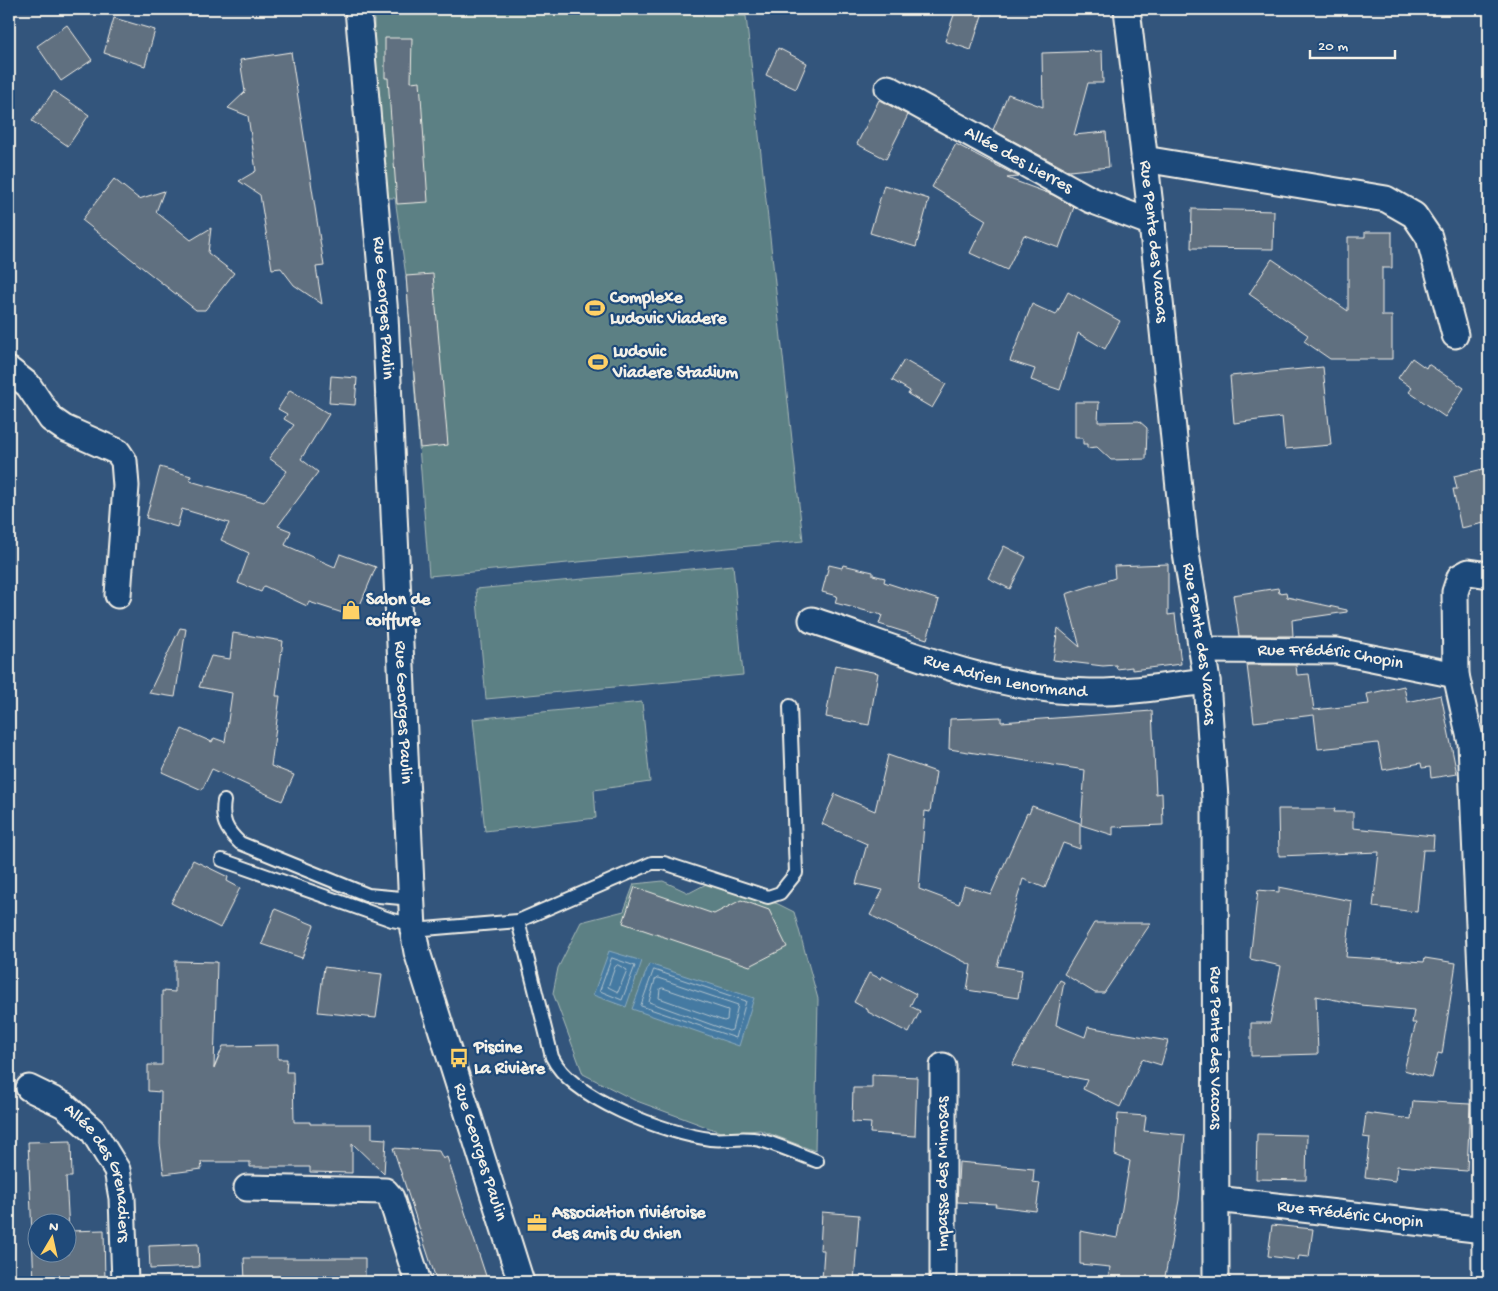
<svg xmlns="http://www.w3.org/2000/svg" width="1498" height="1291" font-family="'Gochi Hand',sans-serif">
<rect width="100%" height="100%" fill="#33557c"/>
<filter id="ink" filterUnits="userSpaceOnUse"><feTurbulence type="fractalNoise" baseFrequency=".02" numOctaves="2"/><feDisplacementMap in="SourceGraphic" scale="10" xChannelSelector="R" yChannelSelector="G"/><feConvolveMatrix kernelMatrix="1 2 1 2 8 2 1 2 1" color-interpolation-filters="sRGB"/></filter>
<g filter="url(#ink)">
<!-- green -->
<g fill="#5b8084" stroke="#a8b8b6">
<polygon points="374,9 491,9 746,16 803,541 429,576 406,276 395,198 385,198 374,60"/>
<polygon points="733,565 743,675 486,699 476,589"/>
<polygon points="642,702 650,782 594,790 596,818 485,831 473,719"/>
<polygon points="663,881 689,893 710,882 778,904 794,912 818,999 815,1151 760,1130 723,1133 634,1100 583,1074 553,993 558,968 581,922 624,911 634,884"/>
</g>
<!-- water -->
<g fill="#457aa2" stroke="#8baabe">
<polygon points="609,951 642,961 626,1007 593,995"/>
<polygon points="649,964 754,998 739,1046 632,1009"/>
</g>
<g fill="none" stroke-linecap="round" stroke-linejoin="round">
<!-- shore -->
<g stroke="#aec1cc" stroke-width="1">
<polygon points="612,958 635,966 622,1000 600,991"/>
<polygon points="618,965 627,970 618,992 608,987 615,967"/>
<polygon points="654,970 746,1001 736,1038 641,1006"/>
<polygon points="658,978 738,1005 732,1030 729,1031 649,1002 655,980"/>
<polygon points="663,988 728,1010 727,1020 724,1021 659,998 660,989"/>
</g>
</g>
<!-- building -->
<g fill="#617080" stroke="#f4f1e8" fill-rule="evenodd">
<polygon points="956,9 984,9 971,50 945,41"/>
<polygon points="114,18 155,30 145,66 104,53"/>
<polygon points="67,25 92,60 61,81 37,46"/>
<polygon points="385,38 412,38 411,82 420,81 428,202 397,204 388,78 385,78"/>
<polygon points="778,48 807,63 796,89 766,75"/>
<polygon points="1102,51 1103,83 1088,83 1074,135 1106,132 1109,167 1069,171 993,130 1008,94 1043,107 1042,53"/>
<polygon points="291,52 324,266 316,267 322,304 294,285 281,268 272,269 260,195 239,181 256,171 248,116 228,108 245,92 240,60"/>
<polygon points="54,91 89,115 68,146 32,121"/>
<polygon points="879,100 908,115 886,159 857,144"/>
<polygon points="956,144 1019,177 1007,178 1053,195 1074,207 1059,248 1024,235 1007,270 970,253 986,220 932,187"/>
<polygon points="114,179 139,199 164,191 156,212 191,240 211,228 208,253 234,273 205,310 196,310 82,220"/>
<polygon points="884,185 929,199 916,247 870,233"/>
<polygon points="1192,209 1274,211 1273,249 1191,248"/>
<polygon points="1365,232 1392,232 1392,268 1382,268 1382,316 1392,316 1392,359 1330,359 1304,341 1308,335 1249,294 1272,259 1348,311 1348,237 1365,237"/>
<polygon points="433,274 448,445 420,448 406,276"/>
<polygon points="1068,292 1120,321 1105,349 1078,333 1060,390 1031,380 1035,369 1010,361 1032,304 1056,315"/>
<polygon points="1412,358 1426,368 1428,364 1464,388 1445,417 1409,392 1412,388 1398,378"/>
<polygon points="904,360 946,384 932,408 908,394 910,391 892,380"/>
<polygon points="1323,367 1331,445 1285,449 1282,417 1234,423 1230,376"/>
<polygon points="331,376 357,378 355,405 329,403"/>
<polygon points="290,390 329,414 301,459 318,472 278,526 291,531 285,545 335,567 340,554 376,567 355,617 309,602 307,606 264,586 261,592 238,583 249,553 221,540 229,523 182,509 177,527 146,518 160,467 191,476 190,481 264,502 287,471 269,458 294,425 284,419 287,414 278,409"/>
<polygon points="1075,402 1099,402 1098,422 1139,421 1147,428 1146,459 1111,460 1097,447 1087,448 1087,444 1083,444 1083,438 1075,438"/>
<polygon points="1483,469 1489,498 1489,522 1461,528 1453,489 1457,489 1454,476"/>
<polygon points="1004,546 1026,557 1010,589 988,578"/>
<polygon points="1168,564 1168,615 1175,614 1181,664 1132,670 1132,667 1117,669 1116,665 1103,666 1053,660 1058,628 1080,647 1066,594 1115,578 1114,566"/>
<polygon points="829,565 842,568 843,565 873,572 873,575 885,578 884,582 939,600 927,639 879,624 882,615 835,603 837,596 822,592"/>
<polygon points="1278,588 1279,593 1286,592 1287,597 1347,610 1347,612 1292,620 1293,636 1239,636 1233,595"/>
<polygon points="180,628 186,629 175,697 149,693"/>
<polygon points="233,633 283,641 276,696 280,696 271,766 294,775 282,801 212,769 202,790 162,772 182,729 212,742 214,738 225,742 232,693 199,687 211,656 230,659"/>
<polygon points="835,665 878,673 869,725 826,717"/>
<polygon points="1247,665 1296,665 1297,675 1309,674 1314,710 1369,704 1367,694 1404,686 1407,702 1441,695 1457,774 1431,778 1430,767 1422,768 1421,763 1383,770 1378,743 1318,749 1314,715 1254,722"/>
<polygon points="1152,711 1156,794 1162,793 1163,825 1113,827 1113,835 1081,825 1085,770 949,749 950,719 1001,717 1001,722"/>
<polygon points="888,755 936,772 930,812 925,811 919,889 959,904 964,886 991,894 1027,813 1029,814 1032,806 1080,823 1080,849 1063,843 1045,888 1023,879 997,966 1022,970 1018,998 967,990 971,965 870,915 883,890 856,884 867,844 822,824 835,794 875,811"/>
<polygon points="1278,809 1335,809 1334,812 1353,812 1353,828 1434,836 1433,850 1423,850 1417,912 1373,907 1379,852 1279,856"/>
<polygon points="193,860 228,877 227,881 240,888 220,928 171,903"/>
<polygon points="635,887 714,914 741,900 769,910 787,947 750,966 623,923"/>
<polygon points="1279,887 1352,901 1346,957 1424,962 1425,958 1456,963 1442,1054 1438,1053 1432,1078 1404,1070 1416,1023 1412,1023 1414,1010 1361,1005 1316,996 1318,1054 1251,1056 1251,1023 1270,1023 1281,966 1250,959 1258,890 1279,892"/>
<polygon points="275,909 314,925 302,958 262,944"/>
<polygon points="1094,923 1151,923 1104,993 1095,993 1064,974"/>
<polygon points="175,961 217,962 214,1068 223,1046 278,1045 278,1059 287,1059 286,1072 293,1072 294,1122 310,1122 310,1124 372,1124 372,1138 386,1139 384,1174 352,1143 352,1173 310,1172 310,1167 250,1167 250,1162 201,1162 202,1169 164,1174 160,1144 161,1092 148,1091 148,1065 162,1065 162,991 175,992"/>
<polygon points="324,967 382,974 376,1018 318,1012"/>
<polygon points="869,973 881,979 882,976 916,994 910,1006 920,1011 909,1033 868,1012 868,1010 854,1002"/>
<polygon points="1060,980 1064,982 1056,1025 1085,1037 1088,1027 1168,1041 1161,1065 1142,1059 1120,1107 1083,1089 1087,1080 1012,1065"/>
<polygon points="872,1075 917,1077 915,1136 870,1133 871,1123 852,1122 853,1088 872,1088"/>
<polygon points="1413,1101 1470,1104 1467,1171 1397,1166 1395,1181 1365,1177 1370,1138 1363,1137 1366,1113 1411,1119"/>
<polygon points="1118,1114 1146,1116 1144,1131 1185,1135 1179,1200 1164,1282 1108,1282 1110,1267 1080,1264 1080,1231 1117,1238 1130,1161 1115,1155"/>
<polygon points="1257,1134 1307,1135 1306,1180 1256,1179"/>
<path d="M71 1141 72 1177H66L69 1231 104 1230 105 1282H34L28 1142ZM38 1224H68V1254H38Z"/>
<polygon points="393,1148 439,1151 443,1159 447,1157 488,1282 437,1282"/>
<polygon points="959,1162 1034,1169 1033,1182 1040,1183 1036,1211 995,1206 996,1204 957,1202"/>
<polygon points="822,1212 859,1215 854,1282 822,1280 824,1250 820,1250"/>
<polygon points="1272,1225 1313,1229 1309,1257 1299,1256 1298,1260 1268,1256"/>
<polygon points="198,1244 199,1267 150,1269 149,1246"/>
<polygon points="244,1258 365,1258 365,1282 245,1282"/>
</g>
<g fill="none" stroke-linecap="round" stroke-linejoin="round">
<defs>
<g id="service">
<path d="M224 801C221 820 226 830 240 843L368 895 412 899"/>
<polyline points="222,860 392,920 412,924"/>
<path d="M518 921 552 1057C572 1099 665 1133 710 1139 726 1141 743 1136 760 1140 779 1145 798 1154 817 1161"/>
<polyline points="413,930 518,921 652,863 664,863 768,897 780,893 796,873 790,706"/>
</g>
<g id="minor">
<path id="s1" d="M358 9 385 315 413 930 417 952 521 1282"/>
<path id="s2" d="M1127 9 1152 223 1185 547 1207 681 1215 798 1216 1282"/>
<path id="s3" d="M888 88 1091 200 1152 223"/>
<polyline points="1144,159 1386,199 1414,215 1429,237 1455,335"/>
<polyline points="9,370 28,385 51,419 64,428 118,452 124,461 126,486 118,595"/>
<path id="s4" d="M812 620C901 650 995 691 1090 692 1129 693 1169 685 1207 681"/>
<path id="s5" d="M1203 650 1337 651 1456 675"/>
<path id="s6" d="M29 1088 64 1105 93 1131 117 1170 122 1198 125 1282"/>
<polyline points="247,1188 385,1191 391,1198 418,1282"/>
<path id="s7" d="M1216 1199 1484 1230"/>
<polyline points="943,1282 943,1066"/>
<polyline points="1485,1282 1484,1040 1471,743 1456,675 1455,592 1460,577 1469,572 1489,575"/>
</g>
</defs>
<!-- service casing -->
<use href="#service" stroke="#f4f1e8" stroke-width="16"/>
<!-- minor casing -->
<use href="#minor" stroke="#f4f1e8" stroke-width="29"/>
<!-- service -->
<use href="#service" stroke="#1f4a7a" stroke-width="12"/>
<!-- minor -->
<use href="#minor" stroke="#1f4a7a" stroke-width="25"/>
</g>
</g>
<!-- icons -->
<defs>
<symbol id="stadium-bare" viewBox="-9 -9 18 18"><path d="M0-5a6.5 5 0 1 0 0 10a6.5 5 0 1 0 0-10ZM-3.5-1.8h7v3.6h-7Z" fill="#ffd166" stroke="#1f4a7a" stroke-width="2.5" paint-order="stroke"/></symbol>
<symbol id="shop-bare" viewBox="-9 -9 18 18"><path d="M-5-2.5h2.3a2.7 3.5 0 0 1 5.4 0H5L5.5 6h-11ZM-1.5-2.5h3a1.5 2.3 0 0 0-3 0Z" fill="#ffd166" stroke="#1f4a7a" stroke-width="2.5" paint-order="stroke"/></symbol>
<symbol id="bus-bare" viewBox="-9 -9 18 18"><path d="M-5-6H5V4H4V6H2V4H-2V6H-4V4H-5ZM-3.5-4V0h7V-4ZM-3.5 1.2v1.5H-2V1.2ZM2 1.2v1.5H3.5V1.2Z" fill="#ffd166" stroke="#1f4a7a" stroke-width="2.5" paint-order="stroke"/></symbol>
<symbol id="office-bare" viewBox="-9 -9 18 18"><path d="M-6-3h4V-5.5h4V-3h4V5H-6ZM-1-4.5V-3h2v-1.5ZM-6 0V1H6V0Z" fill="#ffd166" stroke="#1f4a7a" stroke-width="2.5" paint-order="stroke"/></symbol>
</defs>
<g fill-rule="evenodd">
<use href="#stadium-bare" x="581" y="294" width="28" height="28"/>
<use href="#stadium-bare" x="584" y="348" width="28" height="28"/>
<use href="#shop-bare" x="337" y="596" width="28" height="28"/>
<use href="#bus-bare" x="445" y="1044" width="28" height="28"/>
<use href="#office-bare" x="523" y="1209" width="28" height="28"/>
</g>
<g text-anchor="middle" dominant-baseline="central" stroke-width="4.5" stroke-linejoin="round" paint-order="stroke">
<!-- street labels -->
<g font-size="18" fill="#f4f1e8" stroke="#1f4a7a">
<text stroke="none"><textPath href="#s3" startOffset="149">Allée des Lierres</textPath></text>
<text stroke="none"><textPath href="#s2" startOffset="234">Rue Pente des Vacoas</textPath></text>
<text stroke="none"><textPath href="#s1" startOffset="300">Rue Georges Paulin</textPath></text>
<text stroke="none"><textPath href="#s2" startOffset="639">Rue Pente des Vacoas</textPath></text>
<text stroke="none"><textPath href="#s5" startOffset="128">Rue Frédéric Chopin</textPath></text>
<text stroke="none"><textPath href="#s4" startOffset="202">Rue Adrien Lenormand</textPath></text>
<text stroke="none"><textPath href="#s1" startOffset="705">Rue Georges Paulin</textPath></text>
<text stroke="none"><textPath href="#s2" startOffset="1044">Rue Pente des Vacoas</textPath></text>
<text stroke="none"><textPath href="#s1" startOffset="1155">Rue Georges Paulin</textPath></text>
<text transform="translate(943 1174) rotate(-90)">Impasse des Mimosas</text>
<text stroke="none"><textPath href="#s6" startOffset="119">Allée des Grenadiers</textPath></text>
<text stroke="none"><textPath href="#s7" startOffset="135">Rue Frédéric Chopin</textPath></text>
</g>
<!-- poi labels -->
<g font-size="18" font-weight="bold" fill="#f4f1e8" stroke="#1f4a7a" text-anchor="start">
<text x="610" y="298">Complexe<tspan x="610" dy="21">Ludovic Viadere</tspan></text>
<text x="613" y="352">Ludovic<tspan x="613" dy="21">Viadere Stadium</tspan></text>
<text x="366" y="600">Salon de<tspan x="366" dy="21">coiffure</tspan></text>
<text x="474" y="1048">Piscine<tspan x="474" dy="21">La Rivière</tspan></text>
<text x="552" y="1213">Association riviéroise<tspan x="552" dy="21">des amis du chien</tspan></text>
</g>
</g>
<!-- margin -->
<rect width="1498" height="1291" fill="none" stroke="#1f4a7a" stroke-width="30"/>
<rect x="15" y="15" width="1468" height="1261" fill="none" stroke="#f4f1e8" stroke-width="2" filter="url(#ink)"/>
<!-- north arrow -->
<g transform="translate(52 1238) rotate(9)"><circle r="24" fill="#1f4a7a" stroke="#748da6"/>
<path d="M0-4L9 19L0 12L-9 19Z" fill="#ffd166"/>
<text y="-8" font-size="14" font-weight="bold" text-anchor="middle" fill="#f4f1e8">N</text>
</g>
<!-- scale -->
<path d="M1310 50v8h85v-8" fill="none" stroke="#f4f1e8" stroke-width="2.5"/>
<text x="1318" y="50" font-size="15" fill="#f4f1e8" stroke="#1f4a7a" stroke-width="4" paint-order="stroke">20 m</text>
</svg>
